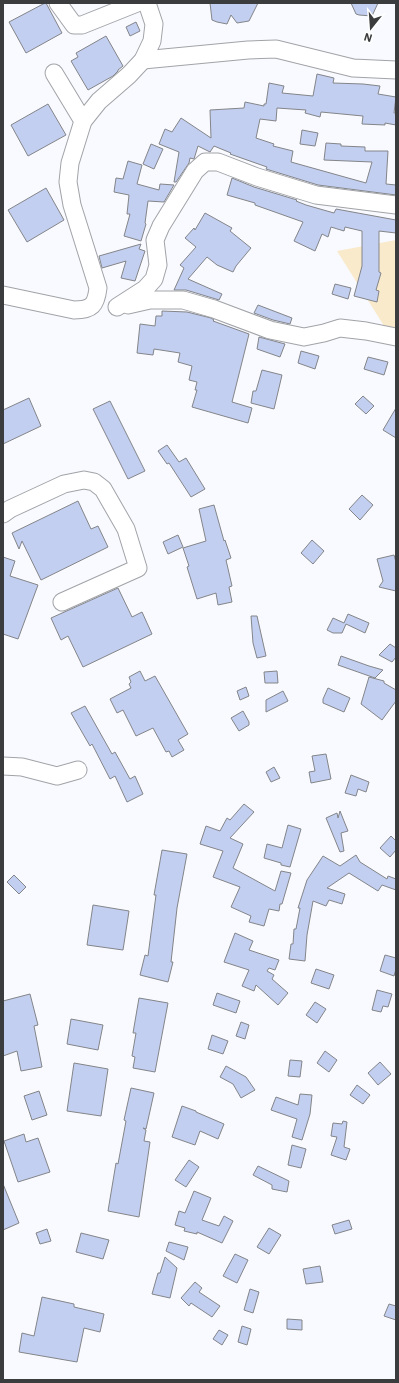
<svg xmlns="http://www.w3.org/2000/svg" width="399" height="1383" font-family="'IBM Plex Sans',sans-serif">
<rect width="100%" height="100%" fill="#f8faff"/>
<!-- green -->
<polygon fill="#faeacc" points="396,240 396,345 337,251"/>
<!-- building -->
<g fill="#c3cff0" stroke="#838589">
<polygon points="45,3 46,3 62,33 26,53 9,22"/>
<polygon points="210,3 258,3 249,21 237,23 231,15 227,24 217,22 212,20"/>
<polygon points="351,3 378,3 372,16 359,15 356,14"/>
<polygon points="136,22 140,31 130,36 126,27"/>
<polygon points="106,36 123,66 118,70 118,71 113,76 88,90 71,61 78,57 76,53"/>
<polygon points="317,74 334,78 333,83 363,84 380,86 378,94 396,97 394,113 396,113 396,125 385,123 385,125 362,124 363,116 321,112 320,117 305,113 306,110 277,108 276,121 260,119 256,138 274,144 273,146 293,151 291,162 366,183 372,162 324,160 326,143 341,144 341,146 365,147 365,151 388,151 386,184 396,185 396,195 318,185 266,169 267,167 230,154 231,153 214,146 210,152 198,146 194,159 190,158 189,163 176,182 174,182 179,152 159,144 165,129 172,132 181,118 211,138 210,110 244,108 245,102 264,106 264,104 266,104 269,83 284,86 282,93 313,96"/>
<polygon points="48,104 66,135 28,156 11,125"/>
<polygon points="302,130 318,133 315,146 300,144"/>
<polygon points="151,144 163,149 154,169 143,164"/>
<polygon points="128,161 142,165 137,184 159,190 160,184 174,185 164,202 148,201 145,223 146,224 141,241 124,236 130,214 127,214 129,195 114,192 116,178 123,179"/>
<polygon points="232,178 254,187 297,200 296,201 306,205 334,213 336,209 396,220 396,233 379,231 379,272 381,273 376,290 379,291 377,302 354,296 362,266 362,231 345,227 344,231 331,227 328,237 322,234 315,251 294,241 303,222 255,205 255,203 227,195"/>
<polygon points="46,188 64,220 27,242 8,210"/>
<polygon points="205,213 232,228 230,231 251,248 236,266 233,272 217,265 207,257 188,279 222,294 219,300 186,290 174,290 184,268 180,265 196,247 185,238 194,228 195,230"/>
<polygon points="141,244 139,249 145,251 135,281 121,278 126,261 102,268 99,256"/>
<polygon points="335,284 351,288 348,299 332,294"/>
<polygon points="258,305 292,318 290,324 273,320 254,313"/>
<polygon points="162,311 187,312 211,318 214,320 213,321 249,334 232,402 252,408 248,423 192,407 197,390 195,390 197,382 189,380 192,366 178,362 180,353 154,349 153,355 137,353 140,324 155,326 156,316 162,316"/>
<polygon points="259,337 285,344 280,357 257,349"/>
<polygon points="301,351 319,356 315,369 298,363"/>
<polygon points="368,357 388,362 384,375 364,369"/>
<polygon points="262,370 282,375 274,409 251,403 253,391 256,391"/>
<polygon points="363,396 374,406 366,414 355,404"/>
<polygon points="29,398 41,426 3,444 3,410"/>
<polygon points="110,401 145,471 128,479 93,409"/>
<polygon points="396,408 396,438 383,430"/>
<polygon points="167,445 179,462 186,458 205,489 191,497 169,463 167,464 158,451"/>
<polygon points="362,495 373,505 360,520 349,509"/>
<polygon points="78,501 91,529 98,526 108,547 41,580 22,541 19,549 12,533"/>
<polygon points="214,505 224,541 225,540 231,558 226,560 232,586 229,587 232,602 218,605 216,593 197,599 187,567 189,566 183,548 206,541 199,509"/>
<polygon points="178,535 183,547 168,554 163,542"/>
<polygon points="312,540 324,551 313,564 301,553"/>
<polygon points="394,555 396,562 396,591 379,587 383,581 377,559"/>
<polygon points="3,557 15,561 10,576 38,585 18,639 3,634"/>
<polygon points="118,588 132,617 142,612 152,634 83,667 68,636 61,640 51,618"/>
<polygon points="348,614 369,623 365,633 346,624 342,633 333,633 327,630 333,618 344,623"/>
<polygon points="251,616 257,616 266,656 257,658 253,643"/>
<polygon points="390,644 396,648 396,657 392,662 379,655"/>
<polygon points="341,656 369,666 383,670 375,678 338,665"/>
<polygon points="140,671 145,681 155,676 188,734 178,740 184,750 172,757 169,751 166,752 153,728 136,736 123,710 117,713 110,699 131,688 129,684 131,682 129,677"/>
<polygon points="277,671 278,683 265,683 264,672"/>
<polygon points="369,677 384,681 384,683 396,690 396,701 382,720 361,704"/>
<polygon points="246,687 249,696 240,700 237,691"/>
<polygon points="328,688 350,698 344,712 323,703 323,699"/>
<polygon points="283,691 288,701 266,712 266,700"/>
<polygon points="85,706 112,754 115,752 130,779 135,776 143,794 127,802 115,776 110,779 92,744 90,746 71,713"/>
<polygon points="243,711 249,722 249,725 239,731 231,718"/>
<polygon points="326,754 331,779 311,783 309,772 315,771 312,756"/>
<polygon points="274,767 280,778 271,782 266,772"/>
<polygon points="351,775 369,782 366,792 358,789 356,796 345,793"/>
<polygon points="244,804 254,812 230,838 243,844 233,868 275,891 281,871 291,873 282,904 280,904 279,911 269,909 264,926 249,922 251,916 231,907 240,887 213,877 223,851 200,844 206,826 220,831 227,818 230,820"/>
<polygon points="340,811 348,831 341,833 344,851 340,852 326,818 337,813 338,818"/>
<polygon points="288,825 301,829 290,867 281,865 281,863 264,858 267,844 282,848"/>
<polygon points="391,836 396,841 396,850 390,857 380,848"/>
<polygon points="162,850 187,854 177,908 171,962 173,962 168,982 140,975 145,955 148,956 156,895 154,895"/>
<polygon points="356,855 360,862 387,879 388,876 396,879 396,890 382,885 378,891 349,873 327,888 345,894 342,904 329,900 326,906 313,901 307,935 305,961 289,959 291,944 293,944 294,929 296,929 300,908 298,908 307,880 323,856 340,866"/>
<polygon points="14,875 26,887 19,894 7,882"/>
<polygon points="93,905 129,911 123,950 87,945"/>
<polygon points="235,933 253,941 249,950 279,960 275,970 269,968 267,971 274,975 272,979 288,993 278,1005 256,985 254,991 242,986 249,970 224,962"/>
<polygon points="385,955 396,958 396,969 394,976 380,971"/>
<polygon points="316,969 334,975 329,989 311,983"/>
<polygon points="377,990 392,994 388,1007 383,1006 381,1012 372,1010"/>
<polygon points="217,993 240,1001 236,1013 213,1005"/>
<polygon points="30,994 38,1025 34,1026 42,1067 21,1071 17,1051 3,1056 3,1001"/>
<polygon points="139,998 168,1003 155,1072 133,1068 135,1057 132,1056 136,1033 133,1033"/>
<polygon points="315,1002 326,1009 317,1023 306,1015"/>
<polygon points="71,1019 103,1025 98,1050 67,1044"/>
<polygon points="241,1022 249,1025 245,1039 236,1036"/>
<polygon points="212,1035 228,1041 223,1054 208,1049"/>
<polygon points="325,1051 337,1060 329,1072 317,1063"/>
<polygon points="290,1060 302,1061 300,1077 288,1076"/>
<polygon points="380,1062 391,1074 378,1085 368,1073"/>
<polygon points="74,1063 108,1069 101,1116 67,1111"/>
<polygon points="226,1066 246,1077 255,1090 241,1098 233,1084 220,1077"/>
<polygon points="357,1085 370,1095 363,1104 350,1095"/>
<polygon points="131,1088 154,1093 146,1129 143,1128 146,1130 144,1141 150,1142 139,1217 108,1211 116,1163 118,1164 126,1121 124,1120"/>
<polygon points="39,1091 47,1115 32,1120 24,1096"/>
<polygon points="300,1094 312,1095 310,1114 302,1140 292,1137 297,1119 271,1110 276,1097 298,1105"/>
<polygon points="182,1106 196,1111 196,1112 224,1124 218,1139 200,1131 195,1145 172,1137"/>
<polygon points="343,1121 347,1122 344,1147 350,1149 346,1160 331,1155 337,1137 331,1136 333,1123 342,1124"/>
<polygon points="24,1134 26,1142 38,1138 50,1172 18,1182 4,1141"/>
<polygon points="292,1145 306,1149 301,1168 288,1165"/>
<polygon points="189,1160 199,1167 186,1187 175,1180"/>
<polygon points="258,1166 289,1181 287,1192 272,1189 272,1185 253,1175"/>
<polygon points="3,1184 19,1223 3,1230"/>
<polygon points="194,1191 211,1198 202,1220 219,1226 224,1216 233,1221 222,1243 197,1232 197,1234 184,1231 185,1228 175,1225 179,1211 185,1213"/>
<polygon points="349,1220 352,1229 335,1234 332,1225"/>
<polygon points="269,1228 281,1235 269,1254 257,1247"/>
<polygon points="47,1229 51,1241 40,1244 36,1233"/>
<polygon points="81,1233 109,1240 103,1259 76,1252"/>
<polygon points="169,1242 188,1247 184,1260 166,1251"/>
<polygon points="235,1254 248,1260 237,1283 223,1276"/>
<polygon points="165,1257 177,1268 170,1298 152,1294 158,1273 160,1273"/>
<polygon points="320,1266 323,1282 306,1284 303,1269"/>
<polygon points="195,1282 202,1288 199,1292 220,1306 212,1317 191,1303 189,1306 181,1298"/>
<polygon points="250,1289 259,1292 253,1313 244,1310"/>
<polygon points="42,1297 74,1304 74,1307 104,1314 100,1332 84,1328 77,1362 19,1352 22,1333 34,1336"/>
<polygon points="389,1304 396,1306 396,1320 384,1316"/>
<polygon points="287,1319 302,1320 302,1330 287,1329"/>
<polygon points="242,1326 251,1329 247,1345 238,1342"/>
<polygon points="219,1330 228,1335 222,1345 213,1339"/>
</g>
<g fill="none" stroke-linecap="round" stroke-linejoin="round">
<defs>
<g id="minor">
<polyline points="58,3 74,25 82,25 137,3"/>
<polyline points="143,60 248,50 276,49 353,68 396,70"/>
<polyline points="54,73 83,121"/>
<path d="M3 295 74 310C92 310 96 305 98 288L72 205 68 182 70 163 83 121 99 101 129 75 143 60 152 41 154 24 147 3"/>
<polyline points="128,305 150,300 183,300 214,309 270,330 304,337 324,333 340,328 366,331 396,337"/>
<polyline points="117,307 145,289 154,279 158,265 155,240 161,226 195,171 205,162 218,162 257,177 316,195 396,205"/>
<polyline points="3,514 10,509 64,484 84,480 94,482 103,489 126,529 138,568 62,602"/>
<polyline points="3,766 22,767 57,776 78,770"/>
</g>
</defs>
<!-- minor casing -->
<use href="#minor" stroke="#a1a3a7" stroke-width="19"/>
<!-- minor -->
<use href="#minor" stroke="#fff" stroke-width="17"/>
</g>
<!-- border -->
<rect width="399" height="1383" fill="none" stroke="#3b3c3e" stroke-width="8"/>
<!-- north arrow -->
<g transform="translate(371 28) rotate(197)" stroke="#ffffff" stroke-width="3" paint-order="stroke">
<path d="M0-3L7 15L0 10L-7 15Z" fill="#3b3c3e"/>
<text y="-6" font-size="11" font-weight="bold" text-anchor="middle" fill="#3b3c3e">N</text>
</g>
</svg>
